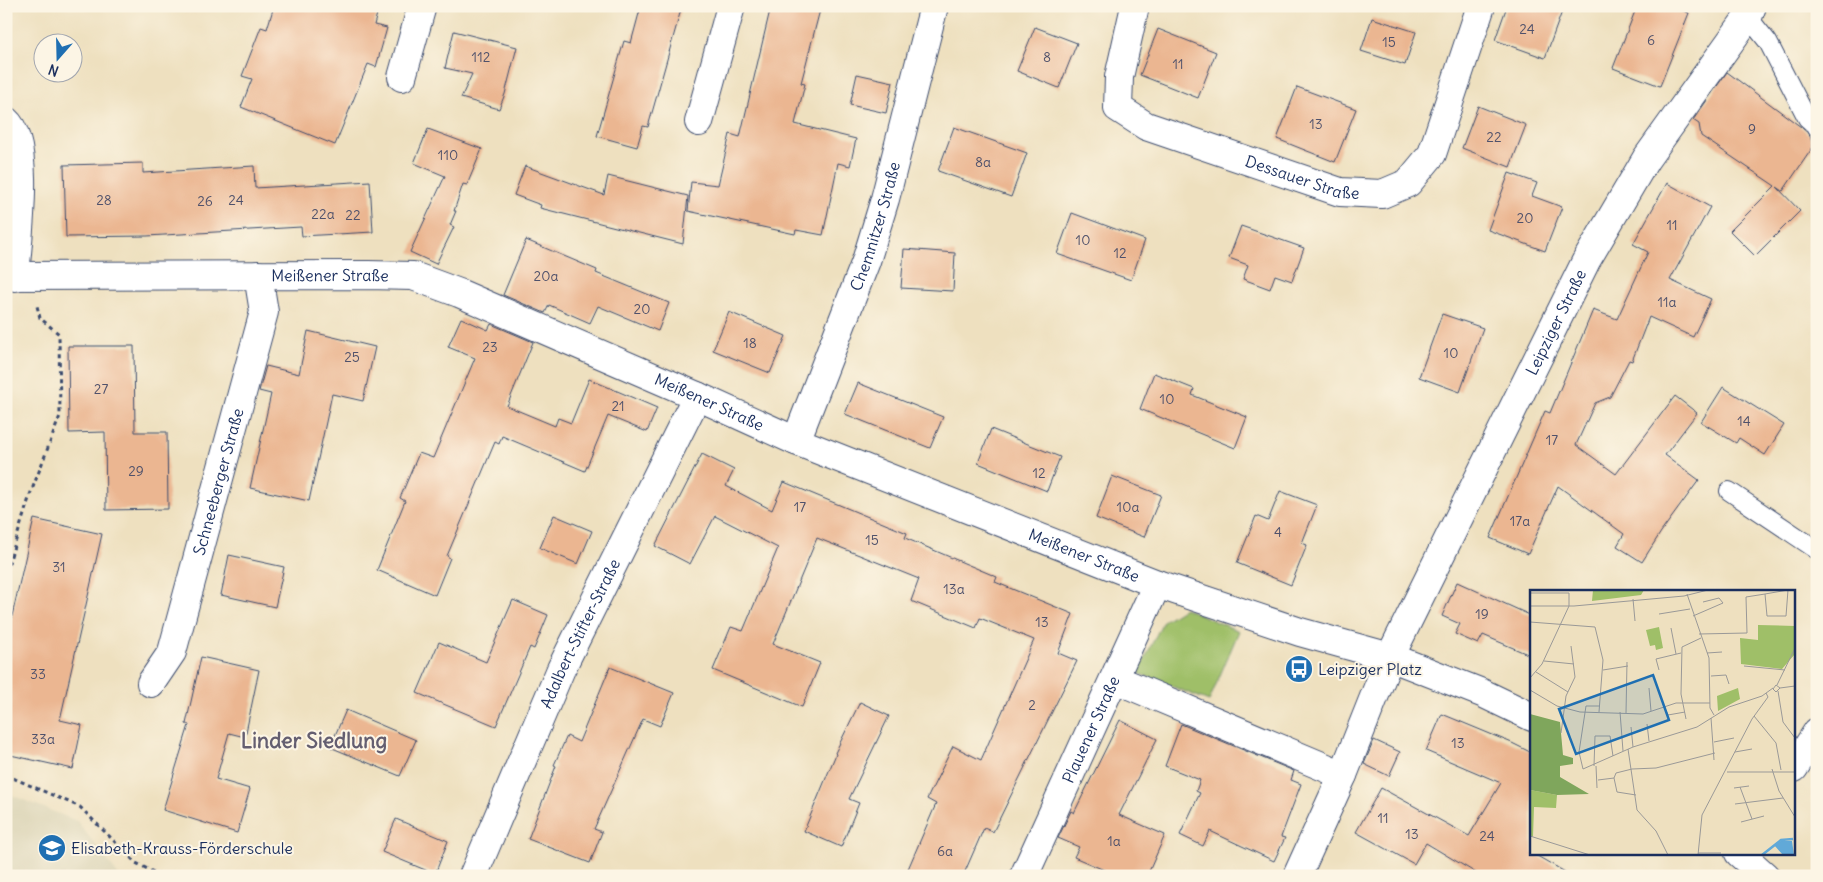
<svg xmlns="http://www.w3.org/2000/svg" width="1823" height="882" font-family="Delius,sans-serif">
<rect width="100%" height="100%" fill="#fcf5e5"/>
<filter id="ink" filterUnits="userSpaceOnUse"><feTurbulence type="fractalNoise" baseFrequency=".02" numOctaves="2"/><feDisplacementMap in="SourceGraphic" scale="10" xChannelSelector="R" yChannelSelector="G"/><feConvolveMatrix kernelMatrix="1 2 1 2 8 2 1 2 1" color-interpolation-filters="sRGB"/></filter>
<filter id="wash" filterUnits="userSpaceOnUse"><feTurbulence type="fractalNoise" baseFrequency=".0096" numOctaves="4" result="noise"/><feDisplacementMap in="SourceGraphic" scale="20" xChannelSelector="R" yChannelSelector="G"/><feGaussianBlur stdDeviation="1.12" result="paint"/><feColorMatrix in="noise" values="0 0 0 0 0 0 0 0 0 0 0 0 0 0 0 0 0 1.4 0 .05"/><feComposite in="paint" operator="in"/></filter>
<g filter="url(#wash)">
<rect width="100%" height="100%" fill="#eee0bf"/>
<!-- built -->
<polygon fill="#dbd4b6" points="6,793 77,821 119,876 6,876"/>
<!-- green -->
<polygon fill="#9fbf68" stroke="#5d7763" points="1184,608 1239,631 1209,701 1138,673 1163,621"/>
<g id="blocks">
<!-- building -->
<g fill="#ebb691">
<polygon points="274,6 379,6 374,25 387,28 376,67 368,64 335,145 241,107 252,79 242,76 261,27 267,29"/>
<polygon points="641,6 682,6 648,127 643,126 637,147 597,136 624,41 631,43"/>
<polygon points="771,6 821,6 801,83 805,84 795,124 856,139 850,166 838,163 823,235 796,230 795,234 688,211 691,182 718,185 730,134 740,137"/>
<polygon points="1507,6 1564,6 1545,58 1495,40"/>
<polygon points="1637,6 1671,6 1689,13 1660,86 1613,68"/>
<polygon points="1372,18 1416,32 1405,65 1361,51"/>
<polygon points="1035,27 1077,43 1059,88 1017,71"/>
<polygon points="1158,29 1216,52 1198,98 1140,75"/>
<polygon points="454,31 517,47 505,94 499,109 461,98 472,74 445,68"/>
<polygon points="1727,72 1801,127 1810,135 1813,147 1783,191 1777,187 1800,211 1755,256 1730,231 1775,186 1701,136 1699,124 1693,120"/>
<polygon points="857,74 893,82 886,113 850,105"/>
<polygon points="1297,87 1356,109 1335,162 1277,139"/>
<polygon points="1478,106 1526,125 1510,167 1462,148"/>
<polygon points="954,127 1027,153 1011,197 938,171"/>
<polygon points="428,129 482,149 467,185 463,184 454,211 456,211 450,225 454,227 436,264 410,252 445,176 414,163"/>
<polygon points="143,163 143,173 254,166 255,188 370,181 373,232 302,236 301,227 147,236 66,237 64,165"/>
<polygon points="525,166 604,195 608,176 688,196 683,244 540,208 541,205 514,195"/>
<polygon points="1509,173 1537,183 1532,196 1562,207 1545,251 1488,230"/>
<polygon points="1667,183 1710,207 1670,280 1711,299 1693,337 1649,317 1632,361 1629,360 1610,397 1595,403 1576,445 1616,474 1675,396 1697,413 1665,455 1699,480 1661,532 1642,562 1617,546 1624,534 1558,486 1528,554 1490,538 1545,411 1550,413 1593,310 1617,319 1648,252 1633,244"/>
<polygon points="1072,213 1145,240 1131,280 1057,254"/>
<polygon points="1241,226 1304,248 1292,281 1275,275 1270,289 1243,279 1248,265 1229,258"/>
<polygon points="526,240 597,270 596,273 669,303 658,331 598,306 590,323 549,305 545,313 503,295"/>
<polygon points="904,249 955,253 953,291 901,288"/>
<polygon points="729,312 786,336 770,373 713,350"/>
<polygon points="1442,314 1483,328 1460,392 1419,377"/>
<polygon points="461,318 488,330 491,324 533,342 507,406 555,426 558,418 571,423 589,379 657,408 647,432 608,416 585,471 502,436 499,444 495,442 447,556 450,558 435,595 377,570 405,501 400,498 419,453 433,458 475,358 448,347"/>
<polygon points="308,331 375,347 363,401 332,394 309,501 250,488 271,394 259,391 266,366 299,374"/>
<polygon points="68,346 134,346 135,432 167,432 168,509 106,510 105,432 69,433"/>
<polygon points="1154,373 1194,389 1192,395 1247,417 1235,448 1140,409"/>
<polygon points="858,383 943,417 930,448 845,414"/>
<polygon points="1723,387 1784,425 1765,455 1739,438 1736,443 1701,422"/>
<polygon points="991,429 1060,457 1047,491 978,463"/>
<polygon points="702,454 734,470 726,486 772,510 784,482 907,533 905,538 997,577 995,582 1073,614 1058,653 1077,661 993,832 984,828 963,876 905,876 936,804 927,799 953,746 981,760 1034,640 980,618 976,628 911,601 919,579 817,538 773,644 820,663 802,707 713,670 731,627 743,631 778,548 715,516 690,564 655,546"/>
<polygon points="1112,476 1161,495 1144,537 1096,518"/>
<polygon points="1280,491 1317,505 1302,543 1307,545 1291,585 1237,563 1256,516 1268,521"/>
<polygon points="554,515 592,531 578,564 540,548"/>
<polygon points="34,519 102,534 60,720 82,725 73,769 6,754 6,624 10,625"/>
<polygon points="229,555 284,567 275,607 221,595"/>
<polygon points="1457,582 1532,616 1532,656 1483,635 1478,644 1455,634 1460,624 1442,616"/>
<polygon points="513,600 548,615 534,649 530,647 496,726 417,693 439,642 486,662"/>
<polygon points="201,657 259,670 245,737 229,733 216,779 250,789 237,833 163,810 189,725 186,724"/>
<polygon points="610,667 674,693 660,726 643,719 594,829 602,832 590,863 528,839 556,766 554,765 567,736 579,742"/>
<polygon points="860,702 889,716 849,799 859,803 841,847 804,831 836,754 835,753"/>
<polygon points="346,710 416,740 400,776 330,747"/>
<polygon points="1442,714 1512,743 1532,753 1532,853 1572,876 1481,876 1426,843 1414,864 1356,832 1381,788 1469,836 1501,783 1426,751"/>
<polygon points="1120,720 1157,739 1119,815 1165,835 1147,876 1118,876 1074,857 1079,847 1058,838 1071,811 1074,813"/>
<polygon points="1181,724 1294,771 1291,780 1301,784 1281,837 1285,838 1274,861 1210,831 1203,846 1180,835 1200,793 1196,791 1200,780 1165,766"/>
<polygon points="1374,740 1400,752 1389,776 1364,764"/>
<polygon points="396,819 448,841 435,874 382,852"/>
</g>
</g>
</g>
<g filter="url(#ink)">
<use href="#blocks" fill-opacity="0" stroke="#3b4a6d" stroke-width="1"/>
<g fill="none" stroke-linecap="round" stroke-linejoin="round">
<defs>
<g id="service">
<polyline points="1748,17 1768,42 1807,118 1817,127"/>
<polyline points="1729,491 1817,550"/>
</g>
<g id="minor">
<path id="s1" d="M1135 6 1119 77 1118 108 1146 126 1340 192 1382 194 1408 183 1432 154 1481 6"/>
<polyline points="402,77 422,6"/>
<path d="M6 121C32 143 17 243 15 277"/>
<polyline points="699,122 731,6"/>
<path id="s2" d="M6 276 368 275 413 276 459 293 697 396 796 441 1157 584 1300 632 1390 657 1482 693 1532 717"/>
<path id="s3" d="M796 441 866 261 885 199 934 6"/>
<path id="s4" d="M1115 679 1343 775 1390 657 1586 261 1646 159 1748 17 1752 6"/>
<path id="s5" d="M151 683 172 652 264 312 258 275"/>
<polyline points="1794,768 1817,732"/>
<polyline points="1739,853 1765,876"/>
<path id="s6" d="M473 876 561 669 697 396"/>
<path id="s7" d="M1024 876 1157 584"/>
<polyline points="1297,876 1343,775"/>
</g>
</defs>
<!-- service casing -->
<use href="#service" stroke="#3b4a6d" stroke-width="20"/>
<!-- minor casing -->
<use href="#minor" stroke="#3b4a6d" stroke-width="30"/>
<!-- path -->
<g stroke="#3b4a6d" stroke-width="3" stroke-dasharray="4 4" stroke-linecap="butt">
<polyline points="6,572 30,495 60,416 59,334 40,318 37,306"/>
<polyline points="6,775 80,807 136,863 161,876"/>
</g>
<!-- service -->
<use href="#service" stroke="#fff" stroke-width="18"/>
<!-- minor -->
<use href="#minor" stroke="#fff" stroke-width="28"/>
</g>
</g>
<!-- icons -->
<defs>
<symbol id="bus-disc" viewBox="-11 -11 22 22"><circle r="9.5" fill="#1f6fb2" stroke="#fcf5e5"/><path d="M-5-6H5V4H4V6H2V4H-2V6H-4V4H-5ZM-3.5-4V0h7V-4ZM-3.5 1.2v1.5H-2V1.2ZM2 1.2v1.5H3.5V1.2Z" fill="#fff"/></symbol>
<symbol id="school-disc" viewBox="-11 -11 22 22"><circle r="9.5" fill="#1f6fb2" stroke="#fcf5e5"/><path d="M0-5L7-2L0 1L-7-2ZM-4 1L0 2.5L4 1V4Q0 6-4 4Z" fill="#fff"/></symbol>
</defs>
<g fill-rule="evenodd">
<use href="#bus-disc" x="1283" y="653" width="32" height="32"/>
<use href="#school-disc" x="36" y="832" width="32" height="32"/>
</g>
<g text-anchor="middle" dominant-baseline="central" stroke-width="4" stroke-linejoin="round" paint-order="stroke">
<!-- number labels -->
<g font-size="14" fill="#4f516b">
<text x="1527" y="29">24</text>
<text x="1651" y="40">6</text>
<text x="1389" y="42">15</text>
<text x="481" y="57">112</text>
<text x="1047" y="57">8</text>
<text x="1178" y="64">11</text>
<text x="1316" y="124">13</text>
<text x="1752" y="129">9</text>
<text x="1494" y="137">22</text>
<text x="448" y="155">110</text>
<text x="983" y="162">8a</text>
<text x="104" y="200">28</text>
<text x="236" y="200">24</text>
<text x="205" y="201">26</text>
<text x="323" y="214">22a</text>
<text x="353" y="215">22</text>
<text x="1525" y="218">20</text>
<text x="1672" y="225">11</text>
<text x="1083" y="240">10</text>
<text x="1120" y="253">12</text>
<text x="546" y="276">20a</text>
<text x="1667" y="302">11a</text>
<text x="642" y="309">20</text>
<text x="750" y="343">18</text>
<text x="490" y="347">23</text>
<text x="1451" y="353">10</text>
<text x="352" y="357">25</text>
<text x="101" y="389">27</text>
<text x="1167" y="399">10</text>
<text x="618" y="406">21</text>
<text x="1744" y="421">14</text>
<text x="1552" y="440">17</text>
<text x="136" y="471">29</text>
<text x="1039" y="473">12</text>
<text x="800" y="507">17</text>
<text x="1128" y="507">10a</text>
<text x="1520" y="521">17a</text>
<text x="1278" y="532">4</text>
<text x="872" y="540">15</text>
<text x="59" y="567">31</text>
<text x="954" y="589">13a</text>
<text x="1482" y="614">19</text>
<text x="1042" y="622">13</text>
<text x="38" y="674">33</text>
<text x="1032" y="705">2</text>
<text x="43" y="739">33a</text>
<text x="1458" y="743">13</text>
<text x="1383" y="818">11</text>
<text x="1412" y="834">13</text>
<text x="1487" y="836">24</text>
<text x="1114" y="841">1a</text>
<text x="945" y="851">6a</text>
</g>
<!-- street labels -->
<g font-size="16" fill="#1b2f5e" stroke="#fcf5e5">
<text stroke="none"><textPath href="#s1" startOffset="302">Dessauer Straße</textPath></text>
<text stroke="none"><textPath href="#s3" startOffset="229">Chemnitzer Straße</textPath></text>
<text stroke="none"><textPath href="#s2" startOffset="324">Meißener Straße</textPath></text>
<text stroke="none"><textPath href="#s4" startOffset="748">Leipziger Straße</textPath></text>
<text stroke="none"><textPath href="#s2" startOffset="729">Meißener Straße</textPath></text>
<text stroke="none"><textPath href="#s5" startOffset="214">Schneeberger Straße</textPath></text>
<text stroke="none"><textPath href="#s2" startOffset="1134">Meißener Straße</textPath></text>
<text stroke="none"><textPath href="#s6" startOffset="265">Adalbert-Stifter-Straße</textPath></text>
<text stroke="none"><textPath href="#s7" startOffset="161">Plauener Straße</textPath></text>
</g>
<!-- poi labels -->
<g font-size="16" fill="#1b2f5e" stroke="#fcf5e5" text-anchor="start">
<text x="1318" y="669">Leipziger Platz</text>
<text x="71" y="848">Elisabeth-Krauss-Förderschule</text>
</g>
<!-- district labels -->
<g font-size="21" font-weight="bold" fill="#645e70" stroke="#fcf5e5">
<text x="314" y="740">Linder Siedlung</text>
</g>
</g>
<!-- overview -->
<g transform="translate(1530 590)">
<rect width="265" height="265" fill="#eee0bf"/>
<path d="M63 0H114L111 5 62 11ZM228 35 265 36V64L252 79 211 74 210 48 228 50ZM129 37 133 58 126 60 125 55 120 56 116 40ZM208 98 210 109 188 121 187 106ZM0 200 27 205 26 218 4 217 3 247 0 245Z" fill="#9fbf68"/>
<path d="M0 124 30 132 33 165 43 168V174L30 176V187L59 204 27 205 0 200Z" fill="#7fa65c"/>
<path d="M251 251H262L264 265H253L244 255Z" fill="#61a9d8"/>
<path fill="none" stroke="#61a9d8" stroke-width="2.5" d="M232 265 251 250 263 249"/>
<path fill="none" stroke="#9a9998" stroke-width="1" d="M0 3H39V16L12 74 0 88M157 4 179 68 180 118 184 125M103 9 105 31M0 16H44L154 6 178 0M129 24 160 19M163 26 193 13 189 8 173 12M0 32 65 37 73 70 69 122M141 38 146 64M169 44 217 43 216 7 235 4 258 0 256 26H237L235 4M177 63 192 62M14 71 44 74M214 76 255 80M73 80 98 76M129 80 126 69 151 63M6 82 38 102M181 86 196 85 199 94M247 95 265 58M119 98 121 121M250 98 246 102 243 99 246 95 250 98 265 96M0 100 27 116 50 122 113 124 146 113H180M248 101 253 132 265 148M70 116H56L49 162 53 179 103 157 167 137 199 117 232 106 243 98M134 116 138 125 155 122M90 122 93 161M96 123 97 72M224 126 246 153 251 180M181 128 184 170M156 129 151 104 152 57 171 48M117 134 119 151M101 137 103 157M31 143 36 106 45 87 41 56M184 152 204 148M98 159 107 220 126 241 138 265M205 162 222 159M64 176 65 146H80L83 166M66 176 67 198M242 179 249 201 265 227M197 182H265M84 188 87 202 106 205M68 190 84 188 86 183 102 179 126 178 185 163M210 197 222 229M204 198 219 196M205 214 253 208M211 232 234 226M0 246 60 265M168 263H191M168 265 172 225 222 129 238 107 236 103"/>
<path fill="#1f6fb2" fill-opacity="0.15" stroke="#1f6fb2" stroke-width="2.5" d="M123 85 139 130 46 164 29 119Z"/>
<rect width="265" height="265" fill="none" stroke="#1b2f5e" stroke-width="2.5"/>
</g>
<!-- margin -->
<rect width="1823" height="882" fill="none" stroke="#fcf5e5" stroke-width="25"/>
<!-- north arrow -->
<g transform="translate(58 58) rotate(200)"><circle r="24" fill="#fcf5e5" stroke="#a2a6af"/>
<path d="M0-4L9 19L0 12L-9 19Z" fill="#1f6fb2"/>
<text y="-8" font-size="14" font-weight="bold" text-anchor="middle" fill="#1b2f5e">N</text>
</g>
</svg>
